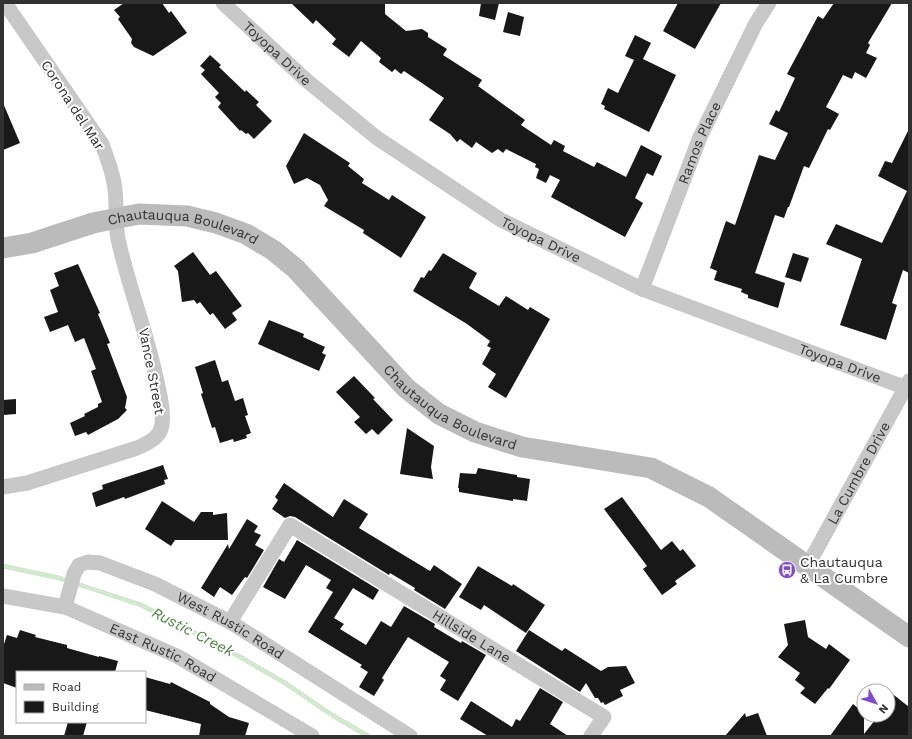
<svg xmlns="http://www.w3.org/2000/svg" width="912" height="739" font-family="'Work Sans',sans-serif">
<rect width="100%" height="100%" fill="#fff"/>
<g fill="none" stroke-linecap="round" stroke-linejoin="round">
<!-- stream -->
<polyline stroke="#d3e9cf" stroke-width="5" points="3,566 59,578 141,605 228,650 285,683 332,715 368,736"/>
</g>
<!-- building -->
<g fill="#181818">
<polygon points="124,3 162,3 169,13 171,11 187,33 153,56 134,47 131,43 132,39 118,19 120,17 114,10"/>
<polygon points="291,3 385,3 385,14 406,31 422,29 428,33 428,37 447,49 443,55 482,80 478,86 525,120 521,125 551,145 554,140 565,146 563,151 594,167 597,162 626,177 641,145 662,156 653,176 647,173 635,198 643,203 625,237 551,197 560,180 550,175 546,183 536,178 539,169 535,167 536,164 506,149 503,153 498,149 492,153 476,142 472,148 460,139 457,142 450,134 429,120 444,98 404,71 401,74 395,69 392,72 379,62 381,58 361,41 349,57 332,44 336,39 316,20 313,24"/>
<polygon points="481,3 499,3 495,20 479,16"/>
<polygon points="678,3 721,3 695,49 663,31"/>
<polygon points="834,3 892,3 868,43 870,45 866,53 877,58 866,78 855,72 852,79 843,75 826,107 839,114 830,130 828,129 809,168 804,166 789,207 788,207 784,218 775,215 755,273 785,283 778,308 748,298 748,295 741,292 742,289 714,280 717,271 710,268 726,221 735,225 759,155 775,160 788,133 769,124 776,110 779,112 795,78 787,74 818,16 823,19"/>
<polygon points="508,12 524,17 520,36 503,32"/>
<polygon points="635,35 651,43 643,59 676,75 649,132 604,109 605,106 601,104 608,88 618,93 634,60 625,56"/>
<polygon points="210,55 221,65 219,67 245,92 246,90 259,102 256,105 272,121 254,139 248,133 246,134 241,130 240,131 218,107 221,103 215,97 219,93 201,74 205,70 200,66"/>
<polygon points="3,103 20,143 3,150"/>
<polygon points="909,129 909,273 903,270 892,303 897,305 886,340 840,325 862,259 826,244 836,224 882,243 907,191 878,176 885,161 892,163"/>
<polygon points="304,133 350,163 348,166 364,179 362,183 389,200 392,195 426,217 401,258 363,233 364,230 324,206 328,200 320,185 307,178 294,184 286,166"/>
<polygon points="193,252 210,275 216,271 242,306 232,313 237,320 225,329 213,313 210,315 200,302 197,304 194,300 182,302 178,271 174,266"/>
<polygon points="443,253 477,273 469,288 499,306 506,296 528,310 530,307 550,319 506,398 488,387 496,374 482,364 491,348 487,346 490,341 467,324 413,291 421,277 424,278 429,270 431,271"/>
<polygon points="793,253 809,258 801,282 785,277"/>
<polygon points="78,264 100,313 98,314 110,343 107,344 127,397 125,408 127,410 118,419 88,435 86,432 75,436 70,423 85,416 84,414 98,407 98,404 102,402 91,371 96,369 84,338 75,342 68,325 50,332 44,317 58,312 50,290 59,286 54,273"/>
<polygon points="269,320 304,334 303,337 325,347 322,353 326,355 319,371 258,344"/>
<polygon points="215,360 222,382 228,380 235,401 243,398 248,415 245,416 251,433 246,435 247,438 234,442 233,439 220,443 215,427 212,428 201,394 203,393 195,367"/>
<polygon points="354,376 375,398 373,399 393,420 378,435 372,429 366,434 354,422 360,417 336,392"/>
<polygon points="16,399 16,414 3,415 3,400"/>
<polygon points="407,428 434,446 431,467 433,479 400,474"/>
<polygon points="163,465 168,479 164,480 165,484 125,499 124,497 96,507 92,493 103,489 102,485"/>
<polygon points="478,468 517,475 517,477 530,479 527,501 513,499 513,501 459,492 459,488 458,488 460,473 476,474"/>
<polygon points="284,483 333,517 344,499 368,514 359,528 430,571 434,565 462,584 445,609 414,590 415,588 390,573 389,575 295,517 290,516 285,518 272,509 278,500 275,497"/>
<polygon points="622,497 661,550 672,541 680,551 683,549 696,566 675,581 677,584 662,595 643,569 647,566 604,509"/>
<polygon points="162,501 194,522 201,512 213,512 213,515 227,513 228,540 175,540 171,546 145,529"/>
<polygon points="247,519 258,526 254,532 261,535 255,545 264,550 247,578 245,577 232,595 220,587 214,597 201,588 228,544 229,549"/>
<polygon points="297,540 379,590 373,600 353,588 334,618 344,624 340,629 366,645 381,621 391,627 404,606 435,624 434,627 461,643 462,641 486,655 458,701 440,690 446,680 440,676 449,662 408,637 382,678 384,680 374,696 359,687 368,672 360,667 362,665 308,632 333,592 326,588 331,580 306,565 285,599 263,587 279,559 284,562"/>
<polygon points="478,566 512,586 513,584 545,605 526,633 484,605 481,610 459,597"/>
<polygon points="805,620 808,637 826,649 829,644 850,660 829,689 828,688 815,704 800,693 805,688 795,680 800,673 778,657 788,645 784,624"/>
<polygon points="20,630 36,635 35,637 67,645 67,648 99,657 99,656 118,661 115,672 17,672 17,688 3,683 3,647 7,635 17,638"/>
<polygon points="529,630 562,651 565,648 601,671 608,667 626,666 635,683 620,690 623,696 605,705 603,702 601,703 598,698 595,698 586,683 580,692 516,651"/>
<polygon points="145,677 170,684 171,682 210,702 210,704 229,717 249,723 245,736 199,736 201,724 145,710"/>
<polygon points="540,688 563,702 550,724 568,736 488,736 460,719 471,701 512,727 516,719 520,721"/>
<polygon points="894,695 909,707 909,736 830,736 853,704 864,713 864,734 879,715 888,715 888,703"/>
<polygon points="745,713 746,717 758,713 767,736 725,736"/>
<polygon points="68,722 87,722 83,736 64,736"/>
</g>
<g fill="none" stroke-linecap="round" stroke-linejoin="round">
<!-- street -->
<g stroke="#c8c8c8" stroke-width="15">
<path id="s1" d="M223 3 306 80 377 138 501 220 642 289 909 389"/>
<path id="s2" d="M642 289 700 137 756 23 769 3"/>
<path d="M3 487 27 483 137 448C148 443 160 438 162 425 164 409 159 392 156 377 146 330 128 285 118 239 115 222 117 207 115 190 114 174 107 159 102 144L5 3"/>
<path id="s3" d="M808 565 909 381"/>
<path id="s4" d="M3 596 65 607 177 656 312 736"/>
<path id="s5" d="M65 607 74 574 79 565 88 562 100 563 155 584 230 622 410 736"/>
<path id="s6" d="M230 622 290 525 604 717 591 736"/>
</g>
<!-- secondary -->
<path stroke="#bbb" stroke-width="21" id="s7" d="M3 248 32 243 93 223 139 214 187 216 216 223 246 234 273 250 295 268 406 388 439 414 475 432 522 447 651 468 709 497 909 637"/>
</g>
<!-- icons -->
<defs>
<symbol id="bus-disc" viewBox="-11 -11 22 22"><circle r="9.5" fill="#814ad0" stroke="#fff"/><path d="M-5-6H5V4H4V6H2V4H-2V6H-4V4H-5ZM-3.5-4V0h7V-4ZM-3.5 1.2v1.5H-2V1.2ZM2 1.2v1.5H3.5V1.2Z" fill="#fff"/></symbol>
</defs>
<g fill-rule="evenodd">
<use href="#bus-disc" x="777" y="560" width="20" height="20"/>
</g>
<g text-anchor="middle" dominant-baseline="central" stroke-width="4" stroke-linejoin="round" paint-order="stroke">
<!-- street labels -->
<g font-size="14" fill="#313131" stroke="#fff">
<text stroke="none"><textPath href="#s1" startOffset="74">Toyopa Drive</textPath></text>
<text transform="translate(73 105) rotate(57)">Corona del Mar</text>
<text stroke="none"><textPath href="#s2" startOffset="157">Ramos Place</textPath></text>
<text stroke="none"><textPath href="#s7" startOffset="186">Chautauqua Boulevard</textPath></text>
<text stroke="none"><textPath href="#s1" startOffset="398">Toyopa Drive</textPath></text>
<text stroke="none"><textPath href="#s1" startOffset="722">Toyopa Drive</textPath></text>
<text transform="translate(152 371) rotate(79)">Vance Street</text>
<text stroke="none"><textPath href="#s7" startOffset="522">Chautauqua Boulevard</textPath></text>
<text stroke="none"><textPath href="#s3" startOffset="105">La Cumbre Drive</textPath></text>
<text stroke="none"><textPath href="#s5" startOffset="211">West Rustic Road</textPath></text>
<text stroke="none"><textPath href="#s6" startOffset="327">Hillside Lane</textPath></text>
<text stroke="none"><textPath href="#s4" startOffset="171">East Rustic Road</textPath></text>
</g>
<!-- poi labels -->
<g font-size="14" fill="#313131" stroke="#fff" text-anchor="start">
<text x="800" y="562">Chautauqua<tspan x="800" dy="16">&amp; La Cumbre</tspan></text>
</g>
<!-- water labels -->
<g font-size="15" font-style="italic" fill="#4d8345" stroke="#fff">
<text transform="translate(193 632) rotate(27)">Rustic Creek</text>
</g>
</g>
<!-- border -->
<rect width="912" height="739" fill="none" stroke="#313131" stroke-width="8"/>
<!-- legend -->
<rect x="16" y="671" width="130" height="52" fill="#ffffff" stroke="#adadad"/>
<rect x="24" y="684" width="20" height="6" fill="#bbbbbb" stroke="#adadad"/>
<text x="52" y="691" font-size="12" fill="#313131">Road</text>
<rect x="24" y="701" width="20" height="12" fill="#181818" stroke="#adadad"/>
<text x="52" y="711" font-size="12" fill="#313131">Building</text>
<!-- north arrow -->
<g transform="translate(876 703) rotate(129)"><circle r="19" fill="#ffffff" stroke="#adadad"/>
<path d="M0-3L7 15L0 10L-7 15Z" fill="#814ad0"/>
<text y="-6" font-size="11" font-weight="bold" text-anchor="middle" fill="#313131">N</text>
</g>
</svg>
